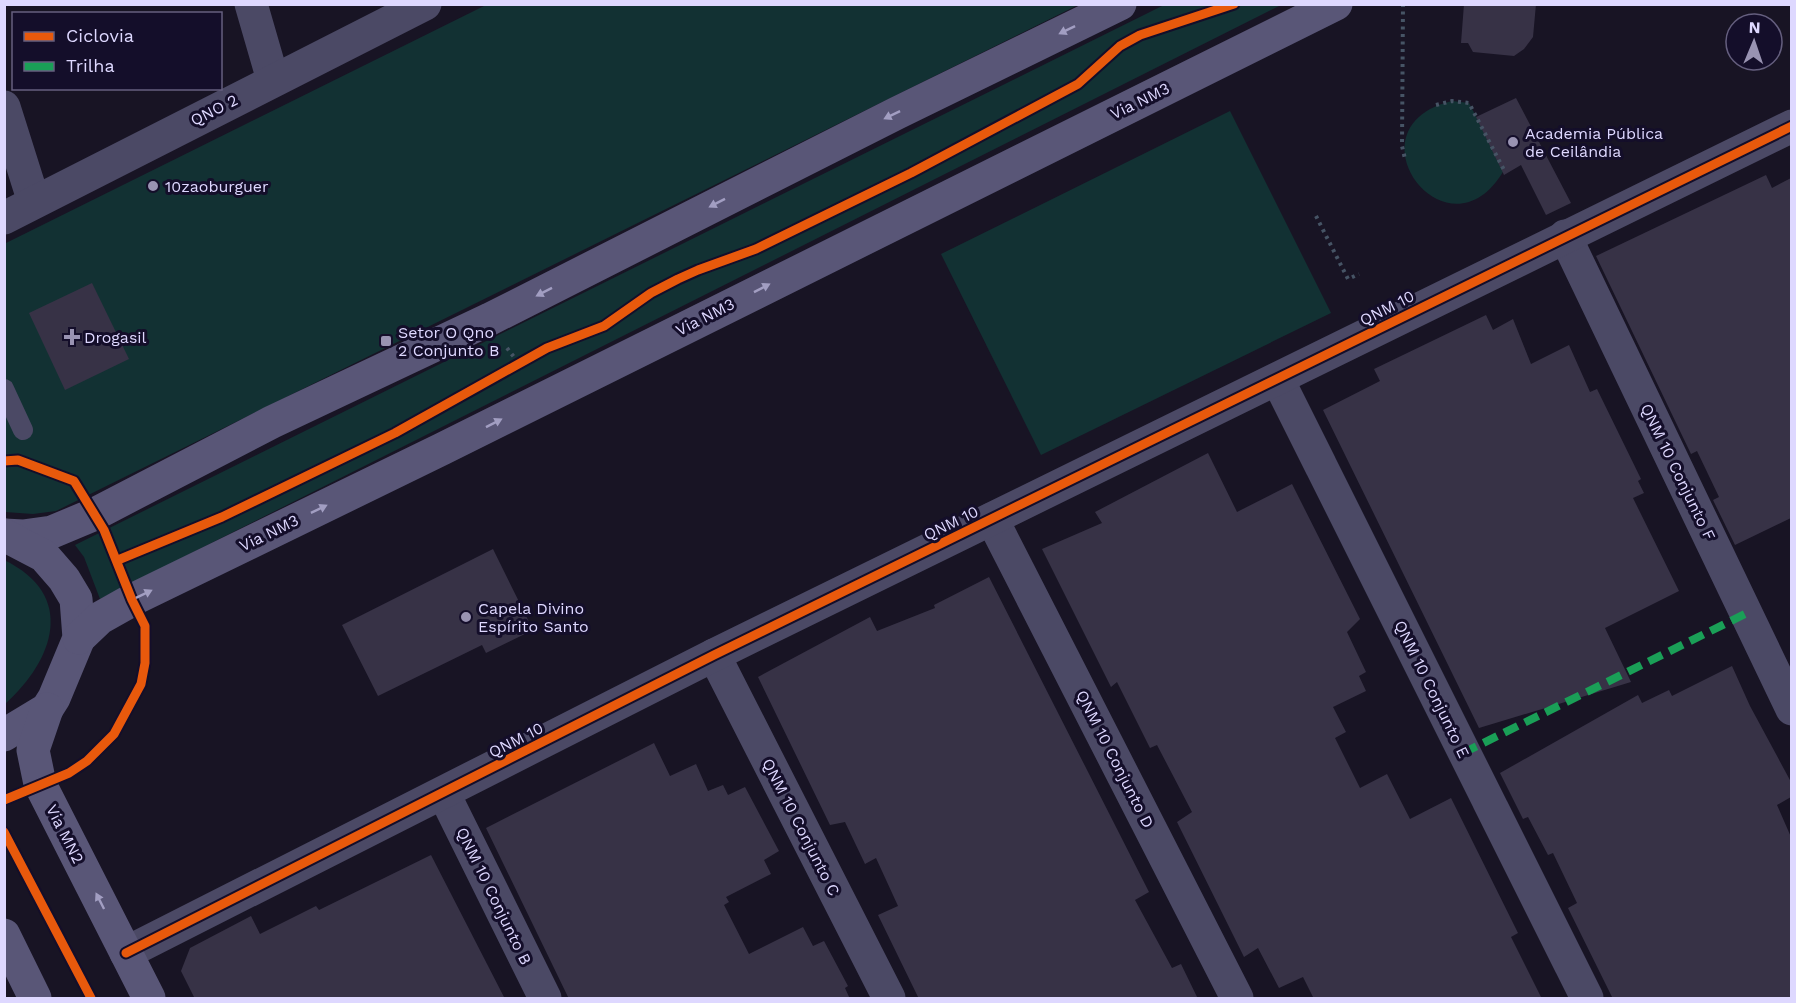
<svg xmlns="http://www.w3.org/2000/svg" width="1796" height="1003" font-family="'Work Sans',sans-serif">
<rect width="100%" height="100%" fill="#181424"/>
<!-- green -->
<g fill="#123133">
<polygon points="486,5 1078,5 56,511 33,514 5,512 4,244"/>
<polygon points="1164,5 1281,5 100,599 84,557 75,545"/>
<path d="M1452 101 1469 103 1504 170C1448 267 1343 127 1452 101Z"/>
<polygon points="1230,111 1331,313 1041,455 941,254"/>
<path d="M4 560C77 595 54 660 5 704Z"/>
</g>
<!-- building -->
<g fill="#373246">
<polygon points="1464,4 1536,4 1533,37 1524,49 1514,56 1473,52 1468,43 1461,43"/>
<polygon points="1516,98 1571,203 1546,215 1521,165 1504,175 1476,117"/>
<polygon points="1766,175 1772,188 1791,178 1791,518 1735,545 1713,500 1719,497 1697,451 1691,454 1596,256"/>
<polygon points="92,283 129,359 65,390 29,313"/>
<polygon points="1486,315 1493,330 1513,319 1531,364 1569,345 1590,392 1597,389 1641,479 1638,481 1644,493 1633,498 1679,591 1605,628 1631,682 1479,728 1323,410 1380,381 1374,369"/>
<polygon points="1208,453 1237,512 1292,484 1360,619 1347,632 1366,672 1359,676 1366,691 1333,707 1346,732 1335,738 1360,788 1387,774 1410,819 1451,798 1518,933 1511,937 1542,999 1314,999 1303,977 1279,988 1258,948 1244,957 1177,822 1192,812 1157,745 1150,748 1117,682 1111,687 1042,549 1102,523 1095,512"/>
<polygon points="493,549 533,630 486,653 482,645 378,696 342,625"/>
<polygon points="989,577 1149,892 1135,900 1172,968 1181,964 1198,999 919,999 878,915 898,906 876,858 865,864 845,822 830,825 758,677 870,617 877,631 935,608 934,605"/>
<polygon points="1732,666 1750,706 1791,782 1791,797 1777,805 1791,837 1791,999 1613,999 1568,908 1577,903 1553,853 1548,855 1528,817 1523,819 1500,773 1638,695 1642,703 1669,690 1672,696"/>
<polygon points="654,743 670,776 696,764 708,791 723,785 728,795 745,787 779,851 764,860 771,874 726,897 729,902 724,905 749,954 803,927 813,946 824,941 848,986 845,988 850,999 569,999 486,828"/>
<polygon points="431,855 505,999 195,999 181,971 190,948 251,916 260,934 316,906 319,910"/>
</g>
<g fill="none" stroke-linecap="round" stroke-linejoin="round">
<!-- path -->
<g stroke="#465465" stroke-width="4" stroke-dasharray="3 4.5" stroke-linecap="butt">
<polyline points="1403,4 1402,146 1405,159"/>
<polyline points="1436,105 1452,101 1469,103 1504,170"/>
<polyline points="1316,216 1348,279 1359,274"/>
<polyline points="507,348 524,370"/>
</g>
<!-- service -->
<polyline stroke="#4b4965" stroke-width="20" points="4,389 23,430"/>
<!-- minor -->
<g stroke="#4b4965" stroke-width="33">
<polyline points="251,4 273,80"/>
<polyline points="4,107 34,202"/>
<polyline points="1565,236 1792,709"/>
<polyline points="1278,380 1587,998"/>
<polyline points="992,519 1237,998"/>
<polyline points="714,655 889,998"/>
<polyline points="444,794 545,998"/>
</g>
<!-- tertiary -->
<g stroke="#4b4965" stroke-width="33">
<polyline points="4,218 425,4"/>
<polyline points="126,953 714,655 1792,126"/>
</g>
<!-- secondary -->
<g stroke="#595677" stroke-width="33">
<polyline points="4,535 23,536 52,532 95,514 272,422 490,319 897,113 1120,4"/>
<polyline points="4,535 44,556 64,579 76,599 79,638 54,698 47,709 4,735"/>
<polyline points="79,638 100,618 132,600 442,449 1336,4"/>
<polyline points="47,709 33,750 40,784 149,998"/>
<polyline points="4,935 35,998"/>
</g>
<!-- quiet -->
<polyline stroke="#1a9f57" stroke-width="8" stroke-dasharray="15 8" stroke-linecap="butt" points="1463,753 1745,614"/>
<defs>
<g id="cycleway">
<polyline points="4,461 18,460 74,481 104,530 132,600 145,626 145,663 141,684 114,734 87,761 69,773 4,800"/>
<polyline points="118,560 222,517 395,433 547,348 604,326 651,293 678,279 698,270 756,249 911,173 1078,84 1120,46 1140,35 1234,4"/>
<polyline points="4,832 91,998"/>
<polyline points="126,953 714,655 1792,126"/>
</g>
</defs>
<!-- cycleway casing -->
<use href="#cycleway" stroke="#140e2a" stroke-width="13"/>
<!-- cycleway -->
<use href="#cycleway" stroke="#e8590c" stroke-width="9"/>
</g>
<!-- one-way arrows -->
<defs><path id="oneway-solid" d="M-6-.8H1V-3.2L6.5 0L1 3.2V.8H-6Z" transform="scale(1.5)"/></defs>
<g fill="#a29ec2">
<use href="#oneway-solid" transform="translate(1067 30) rotate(154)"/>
<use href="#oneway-solid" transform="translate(892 115) rotate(154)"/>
<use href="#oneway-solid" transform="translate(717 203) rotate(153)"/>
<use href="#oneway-solid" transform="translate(762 288) rotate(-27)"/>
<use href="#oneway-solid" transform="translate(544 292) rotate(153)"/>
<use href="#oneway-solid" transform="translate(494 423) rotate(-27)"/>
<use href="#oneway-solid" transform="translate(319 509) rotate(-26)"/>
<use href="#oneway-solid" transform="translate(144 594) rotate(-26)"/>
<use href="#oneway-solid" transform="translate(100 901) rotate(-117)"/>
</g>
<!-- markers -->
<g fill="#9993b2" stroke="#140e2a" stroke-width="2">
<circle cx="1513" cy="142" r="6"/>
<circle cx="153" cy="186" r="6"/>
<path d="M69 328h6v6h6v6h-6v6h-6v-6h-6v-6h6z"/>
<rect x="380" y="335" width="12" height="12" rx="3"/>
<circle cx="466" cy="617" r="6"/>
</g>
<g text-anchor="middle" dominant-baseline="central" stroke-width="6" stroke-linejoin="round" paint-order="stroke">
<!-- street labels -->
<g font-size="16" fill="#ded8ff" stroke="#140e2a">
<text transform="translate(1140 101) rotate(-26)">Via NM3</text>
<text transform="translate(214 110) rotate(-27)">QNO 2</text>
<text transform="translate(1387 308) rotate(-27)">QNM 10</text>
<text transform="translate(705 317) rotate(-27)">Via NM3</text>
<text transform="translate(1678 472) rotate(64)">QNM 10 Conjunto F</text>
<text transform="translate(951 523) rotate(-26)">QNM 10</text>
<text transform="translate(269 533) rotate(-26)">Via NM3</text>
<text transform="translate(1432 689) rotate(64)">QNM 10 Conjunto E</text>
<text transform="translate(516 740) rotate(-27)">QNM 10</text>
<text transform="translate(1115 759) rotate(63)">QNM 10 Conjunto D</text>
<text transform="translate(801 827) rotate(63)">QNM 10 Conjunto C</text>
<text transform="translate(65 834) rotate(63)">Via MN2</text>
<text transform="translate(494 896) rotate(64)">QNM 10 Conjunto B</text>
</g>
<!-- poi labels -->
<g font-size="16" fill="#ded8ff" stroke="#140e2a" text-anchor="start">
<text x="1525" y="133">Academia Pública<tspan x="1525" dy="18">de Ceilândia</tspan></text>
<text x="165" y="186">10zaoburguer</text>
<text x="398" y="332">Setor O Qno<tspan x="398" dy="18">2 Conjunto B</tspan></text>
<text x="84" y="337">Drogasil</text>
<text x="478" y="608">Capela Divino<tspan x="478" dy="18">Espírito Santo</tspan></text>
</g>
</g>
<!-- border -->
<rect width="1796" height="1003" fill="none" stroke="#ded8ff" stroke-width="12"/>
<!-- legend -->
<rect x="12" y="12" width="210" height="78" fill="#140e2a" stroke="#655f7f" stroke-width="1.5"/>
<rect x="24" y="32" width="30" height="9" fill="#e8590c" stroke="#655f7f" stroke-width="1.5"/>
<text x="66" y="42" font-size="18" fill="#ded8ff">Ciclovia</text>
<rect x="24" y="62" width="30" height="9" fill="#1a9f57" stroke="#655f7f" stroke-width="1.5"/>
<text x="66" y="72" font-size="18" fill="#ded8ff">Trilha</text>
<!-- north arrow -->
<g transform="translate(1754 42) rotate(2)"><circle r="28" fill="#140e2a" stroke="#655f7f" stroke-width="1.5"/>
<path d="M0-4.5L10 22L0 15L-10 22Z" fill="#9993b2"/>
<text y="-9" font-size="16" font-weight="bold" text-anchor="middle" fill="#ded8ff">N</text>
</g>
</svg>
